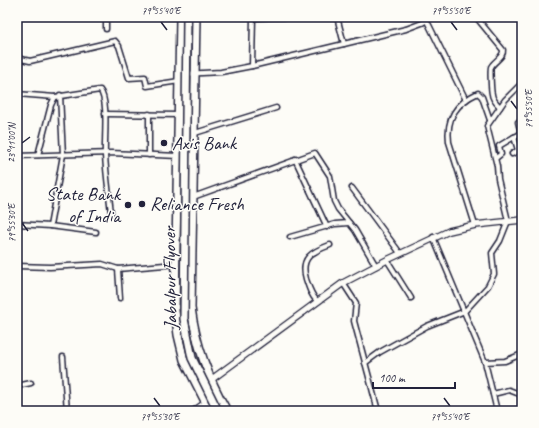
<svg xmlns="http://www.w3.org/2000/svg" width="539" height="428" font-family="Caveat,sans-serif">
<rect width="100%" height="100%" fill="#fdfcf7"/>
<filter id="ink" filterUnits="userSpaceOnUse"><feTurbulence type="fractalNoise" baseFrequency=".025" numOctaves="2"/><feDisplacementMap in="SourceGraphic" scale="8" xChannelSelector="R" yChannelSelector="G"/><feConvolveMatrix kernelMatrix="1 2 1 2 8 2 1 2 1" color-interpolation-filters="sRGB"/></filter>
<g filter="url(#ink)">
<g fill="none" stroke-linecap="round" stroke-linejoin="round">
<defs>
<g id="minor">
<polyline points="106,17 106,29"/>
<polyline points="337,17 344,44"/>
<polyline points="425,17 466,100"/>
<path d="M476 17 503 50C504 57 494 61 491 67 490 69 491 91 492 94 492 99 497 104 500 107"/>
<polyline points="518,17 522,23"/>
<polyline points="253,18 284,17"/>
<polyline points="17,58 30,61 115,41 119,46 129,78 145,77 147,86 179,81"/>
<polyline points="252,66 253,17"/>
<polyline points="184,74 221,72 252,66 406,29 422,23 432,17"/>
<polyline points="17,94 55,97"/>
<polyline points="105,114 179,115"/>
<polyline points="195,133 276,108"/>
<polyline points="518,150 514,137 521,134 518,122 522,119"/>
<polyline points="512,154 522,148"/>
<path d="M38 155 51 105 55 97 100 90C109 101 104 140 105 155 106 174 109 194 111 213"/>
<polyline points="149,155 149,114"/>
<polyline points="17,156 111,153 178,156"/>
<polyline points="496,158 501,154 499,146 514,137"/>
<polyline points="295,159 327,227"/>
<polyline points="352,188 400,253"/>
<polyline points="193,197 315,153 330,176 334,201 338,209 355,230 376,266"/>
<polyline points="17,224 50,226 96,232"/>
<path d="M475 225 449 142C446 118 456 103 478 93L482 97 490 120"/>
<polyline points="50,226 63,155 60,95"/>
<polyline points="290,237 335,224 349,223"/>
<polyline points="433,237 485,362 497,411"/>
<polyline points="387,260 411,298"/>
<polyline points="17,266 50,267 102,264 118,269 176,264"/>
<polyline points="118,269 120,298"/>
<polyline points="343,283 356,303 354,321 378,411"/>
<path d="M317 301C311 295 309 288 306 279 300 258 311 252 330 245"/>
<polyline points="63,357 67,411"/>
<polyline points="485,362 505,361 522,354"/>
<polyline points="365,363 380,352 427,326 465,311 488,286 494,274 492,253 500,241 508,221 498,179 497,166 487,126 505,100 522,83"/>
<polyline points="17,386 31,383"/>
<polyline points="493,394 509,390 522,395"/>
<polyline points="193,411 207,401"/>
</g>
<polyline id="tertiary" points="208,382 343,283 387,260 449,231 475,225 522,220"/>
<g id="primary">
<polyline points="180,17 175,311 178,335 184,360 210,411"/>
<path d="M196 17 191 308C196 346 208 378 227 411"/>
</g>
</defs>
<!-- minor casing -->
<use href="#minor" stroke="#22223b" stroke-width="7"/>
<!-- tertiary casing -->
<use href="#tertiary" stroke="#22223b" stroke-width="8"/>
<!-- primary casing -->
<use href="#primary" stroke="#22223b" stroke-width="10"/>
<!-- minor -->
<use href="#minor" stroke="#fdfcf7" stroke-width="4"/>
<!-- tertiary -->
<use href="#tertiary" stroke="#fdfcf7" stroke-width="5.5"/>
<!-- primary -->
<use href="#primary" stroke="#fdfcf7" stroke-width="7"/>
<defs>
<polyline id="primary-bridge" points="187,17 184,319 192,358 218,411"/>
</defs>
<!-- primary-bridge casing -->
<use href="#primary-bridge" stroke="#22223b" stroke-width="10" stroke-linecap="butt"/>
<!-- primary-bridge -->
<use href="#primary-bridge" stroke="#fdfcf7" stroke-width="7"/>
</g>
</g>
<!-- ticks -->
<path fill="none" stroke="#22223b" stroke-width="1.5" d="M161 22 167 30M451 22 457 30M511 101 517 109M22 143 30 137M22 223 28 231M154 398 160 406M444 398 450 406"/>
<!-- markers -->
<g fill="#22223b" stroke="#fdfcf7" stroke-width="1.5">
<circle cx="164" cy="143" r="4"/>
<circle cx="142" cy="204" r="4"/>
<circle cx="128" cy="205" r="4"/>
</g>
<g text-anchor="middle" dominant-baseline="central" stroke-width="3" stroke-linejoin="round" paint-order="stroke">
<!-- poi labels -->
<g font-size="19" fill="#22223b" stroke="#fdfcf7" text-anchor="start">
<text x="172" y="143">Axis Bank</text>
<text x="120" y="194" text-anchor="end">State Bank<tspan x="120" dy="22">of India</tspan></text>
<text x="150" y="204">Reliance Fresh</text>
</g>
<!-- street labels -->
<g font-size="19" fill="#22223b" stroke="#fdfcf7">
<text transform="translate(170 278) rotate(-91)">Jabalpur Flyover</text>
</g>
</g>
<!-- margin -->
<rect width="539" height="428" fill="none" stroke="#fdfcf7" stroke-width="44"/>
<!-- scale -->
<path d="M373 382v6h82v-6" fill="none" stroke="#22223b" stroke-width="2"/>
<text x="379" y="382" font-size="12" fill="#22223b" stroke="#fdfcf7" stroke-width="3" paint-order="stroke">100 m</text>
<rect x="22" y="22" width="495" height="384" fill="none" stroke="#22223b" stroke-width="1.5"/>
<g font-size="10" text-anchor="middle" fill="#22223b">
<text x="161" y="14">79°55'40"E</text>
<text x="451" y="14">79°55'50"E</text>
<text transform="translate(528 109) rotate(-90)" y="4">79°55'50"E</text>
<text transform="translate(11 143) rotate(-90)" y="4">23°11'00"N</text>
<text transform="translate(11 223) rotate(-90)" y="4">79°55'30"E</text>
<text x="160" y="420">79°55'30"E</text>
<text x="450" y="420">79°55'40"E</text>
</g>
</svg>
